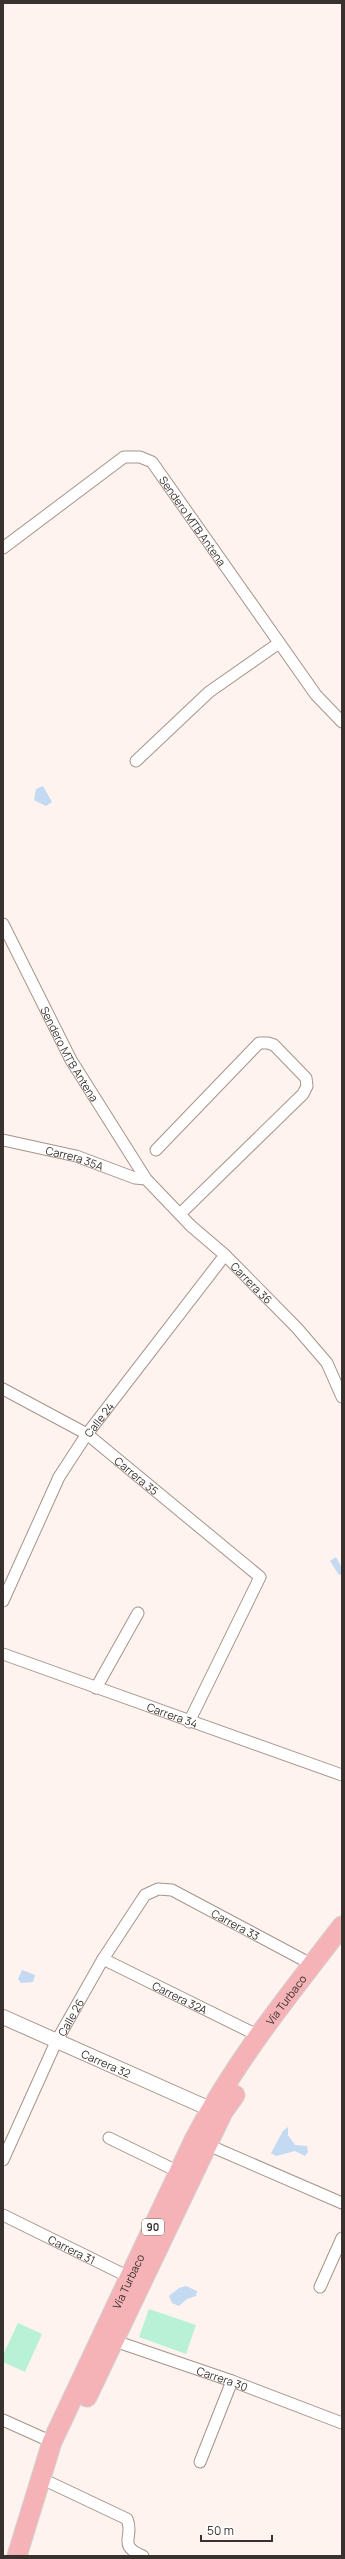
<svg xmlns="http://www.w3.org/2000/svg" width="345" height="2559" font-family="Manrope,sans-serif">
<rect width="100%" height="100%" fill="#fef3ee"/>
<!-- green -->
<g fill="#b9f1d4">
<polygon points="149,2309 196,2325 186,2354 139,2337"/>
<polygon points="18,2323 42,2334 25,2372 3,2362 3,2355"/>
</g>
<!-- water -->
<g fill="#c4daf3">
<polygon points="43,786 52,802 46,806 34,800 36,789"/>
<polygon points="336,1557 342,1568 342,1574 339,1575 330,1561"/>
<polygon points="22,1970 35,1975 33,1982 21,1983 18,1979"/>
<polygon points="288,2127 288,2135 295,2145 307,2146 308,2152 305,2156 295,2151 276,2156 271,2153 283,2131"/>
<polygon points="186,2286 197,2291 196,2296 187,2299 179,2306 172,2303 169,2296 179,2288"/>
</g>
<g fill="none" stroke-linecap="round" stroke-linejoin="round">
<defs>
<g id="minor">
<path id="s1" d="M3 548 124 457H140L152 462 316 695 342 722"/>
<polyline points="136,761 209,692 279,643"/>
<path id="s2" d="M3 924 71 1060 146 1179 191 1226 225 1255 297 1328 327 1363 342 1397"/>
<path id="s3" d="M3 1140 76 1156 135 1178 146 1179"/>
<polyline points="156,1150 259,1043 268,1043 274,1045 306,1078 307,1086 303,1094 180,1214"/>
<path id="s4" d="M3 1389 87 1434 260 1577 189 1722"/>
<path id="s5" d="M3 1601 59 1477 87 1434 225 1255"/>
<path id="s6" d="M3 1654 342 1775"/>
<polyline points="96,1688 138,1613"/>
<path id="s7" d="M103 1959 257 2035"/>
<polyline points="109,2138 179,2172"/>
<polyline points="208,2145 342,2203"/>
<path id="s8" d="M3 2160 56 2042 103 1959 145 1895 158 1889 172 1890 313 1965"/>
<path id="s9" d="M3 2215 133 2279"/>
<polyline points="320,2287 342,2238"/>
<path id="s10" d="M109 2339 232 2381 342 2423"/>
<polyline points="3,2420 52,2442"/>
<polyline points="200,2462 232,2381"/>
<path d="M51 2483 127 2519C135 2537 116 2545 143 2556"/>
</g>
<g id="tertiary">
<path id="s11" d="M3 2017 210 2109"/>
</g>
<g id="trunk">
<polyline points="87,2397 223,2112 235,2095"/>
<path id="s12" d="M17 2556 52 2442 194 2140C235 2061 288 1996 342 1926"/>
</g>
</defs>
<!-- minor casing -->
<use href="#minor" stroke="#a5948b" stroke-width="13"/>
<!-- tertiary casing -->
<use href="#tertiary" stroke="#a5948b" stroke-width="16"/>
<!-- trunk casing -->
<use href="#trunk" stroke="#d3d2d1" stroke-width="21"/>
<!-- minor -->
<use href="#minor" stroke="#fff" stroke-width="11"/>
<!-- tertiary -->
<use href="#tertiary" stroke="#fff" stroke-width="14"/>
<!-- trunk -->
<use href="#trunk" stroke="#f6b3b7" stroke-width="19"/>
</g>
<g text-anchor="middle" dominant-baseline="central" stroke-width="4" stroke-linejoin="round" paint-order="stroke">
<!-- shield labels -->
<rect fill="#fff" stroke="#746f6c" stroke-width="1" x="142" y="2219" width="22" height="16" rx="3"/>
<g font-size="10" font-weight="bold" fill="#38312d">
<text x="153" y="2227">90</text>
</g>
<!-- street labels -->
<g font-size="11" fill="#38312d" stroke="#fff">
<text stroke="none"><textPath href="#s1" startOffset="252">Sendero MTB Antena</textPath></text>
<text stroke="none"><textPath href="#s2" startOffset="146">Sendero MTB Antena</textPath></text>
<text stroke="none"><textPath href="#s3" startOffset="74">Carrera 35A</textPath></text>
<text stroke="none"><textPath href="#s2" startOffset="441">Carrera 36</textPath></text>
<text stroke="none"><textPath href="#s5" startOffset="206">Calle 24</textPath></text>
<text stroke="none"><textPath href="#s4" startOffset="160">Carrera 35</textPath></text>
<text stroke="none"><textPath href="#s6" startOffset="180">Carrera 34</textPath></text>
<text stroke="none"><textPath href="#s8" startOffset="402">Carrera 33</textPath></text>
<text stroke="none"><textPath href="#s7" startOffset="86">Carrera 32A</textPath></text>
<text stroke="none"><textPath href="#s12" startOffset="621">Vía Turbaco</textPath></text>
<text stroke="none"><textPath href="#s8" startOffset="158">Calle 26</textPath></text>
<text stroke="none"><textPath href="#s11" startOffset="113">Carrera 32</textPath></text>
<text stroke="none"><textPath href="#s9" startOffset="77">Carrera 31</textPath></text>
<text stroke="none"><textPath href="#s12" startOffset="297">Vía Turbaco</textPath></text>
<text stroke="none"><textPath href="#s10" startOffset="120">Carrera 30</textPath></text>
</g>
</g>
<!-- border -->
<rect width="345" height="2559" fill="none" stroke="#38312d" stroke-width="8"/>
<!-- scale -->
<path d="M201 2535v6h71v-6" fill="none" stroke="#38312d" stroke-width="2"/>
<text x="207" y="2535" font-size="12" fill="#38312d" stroke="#ffffff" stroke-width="3" paint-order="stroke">50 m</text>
</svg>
